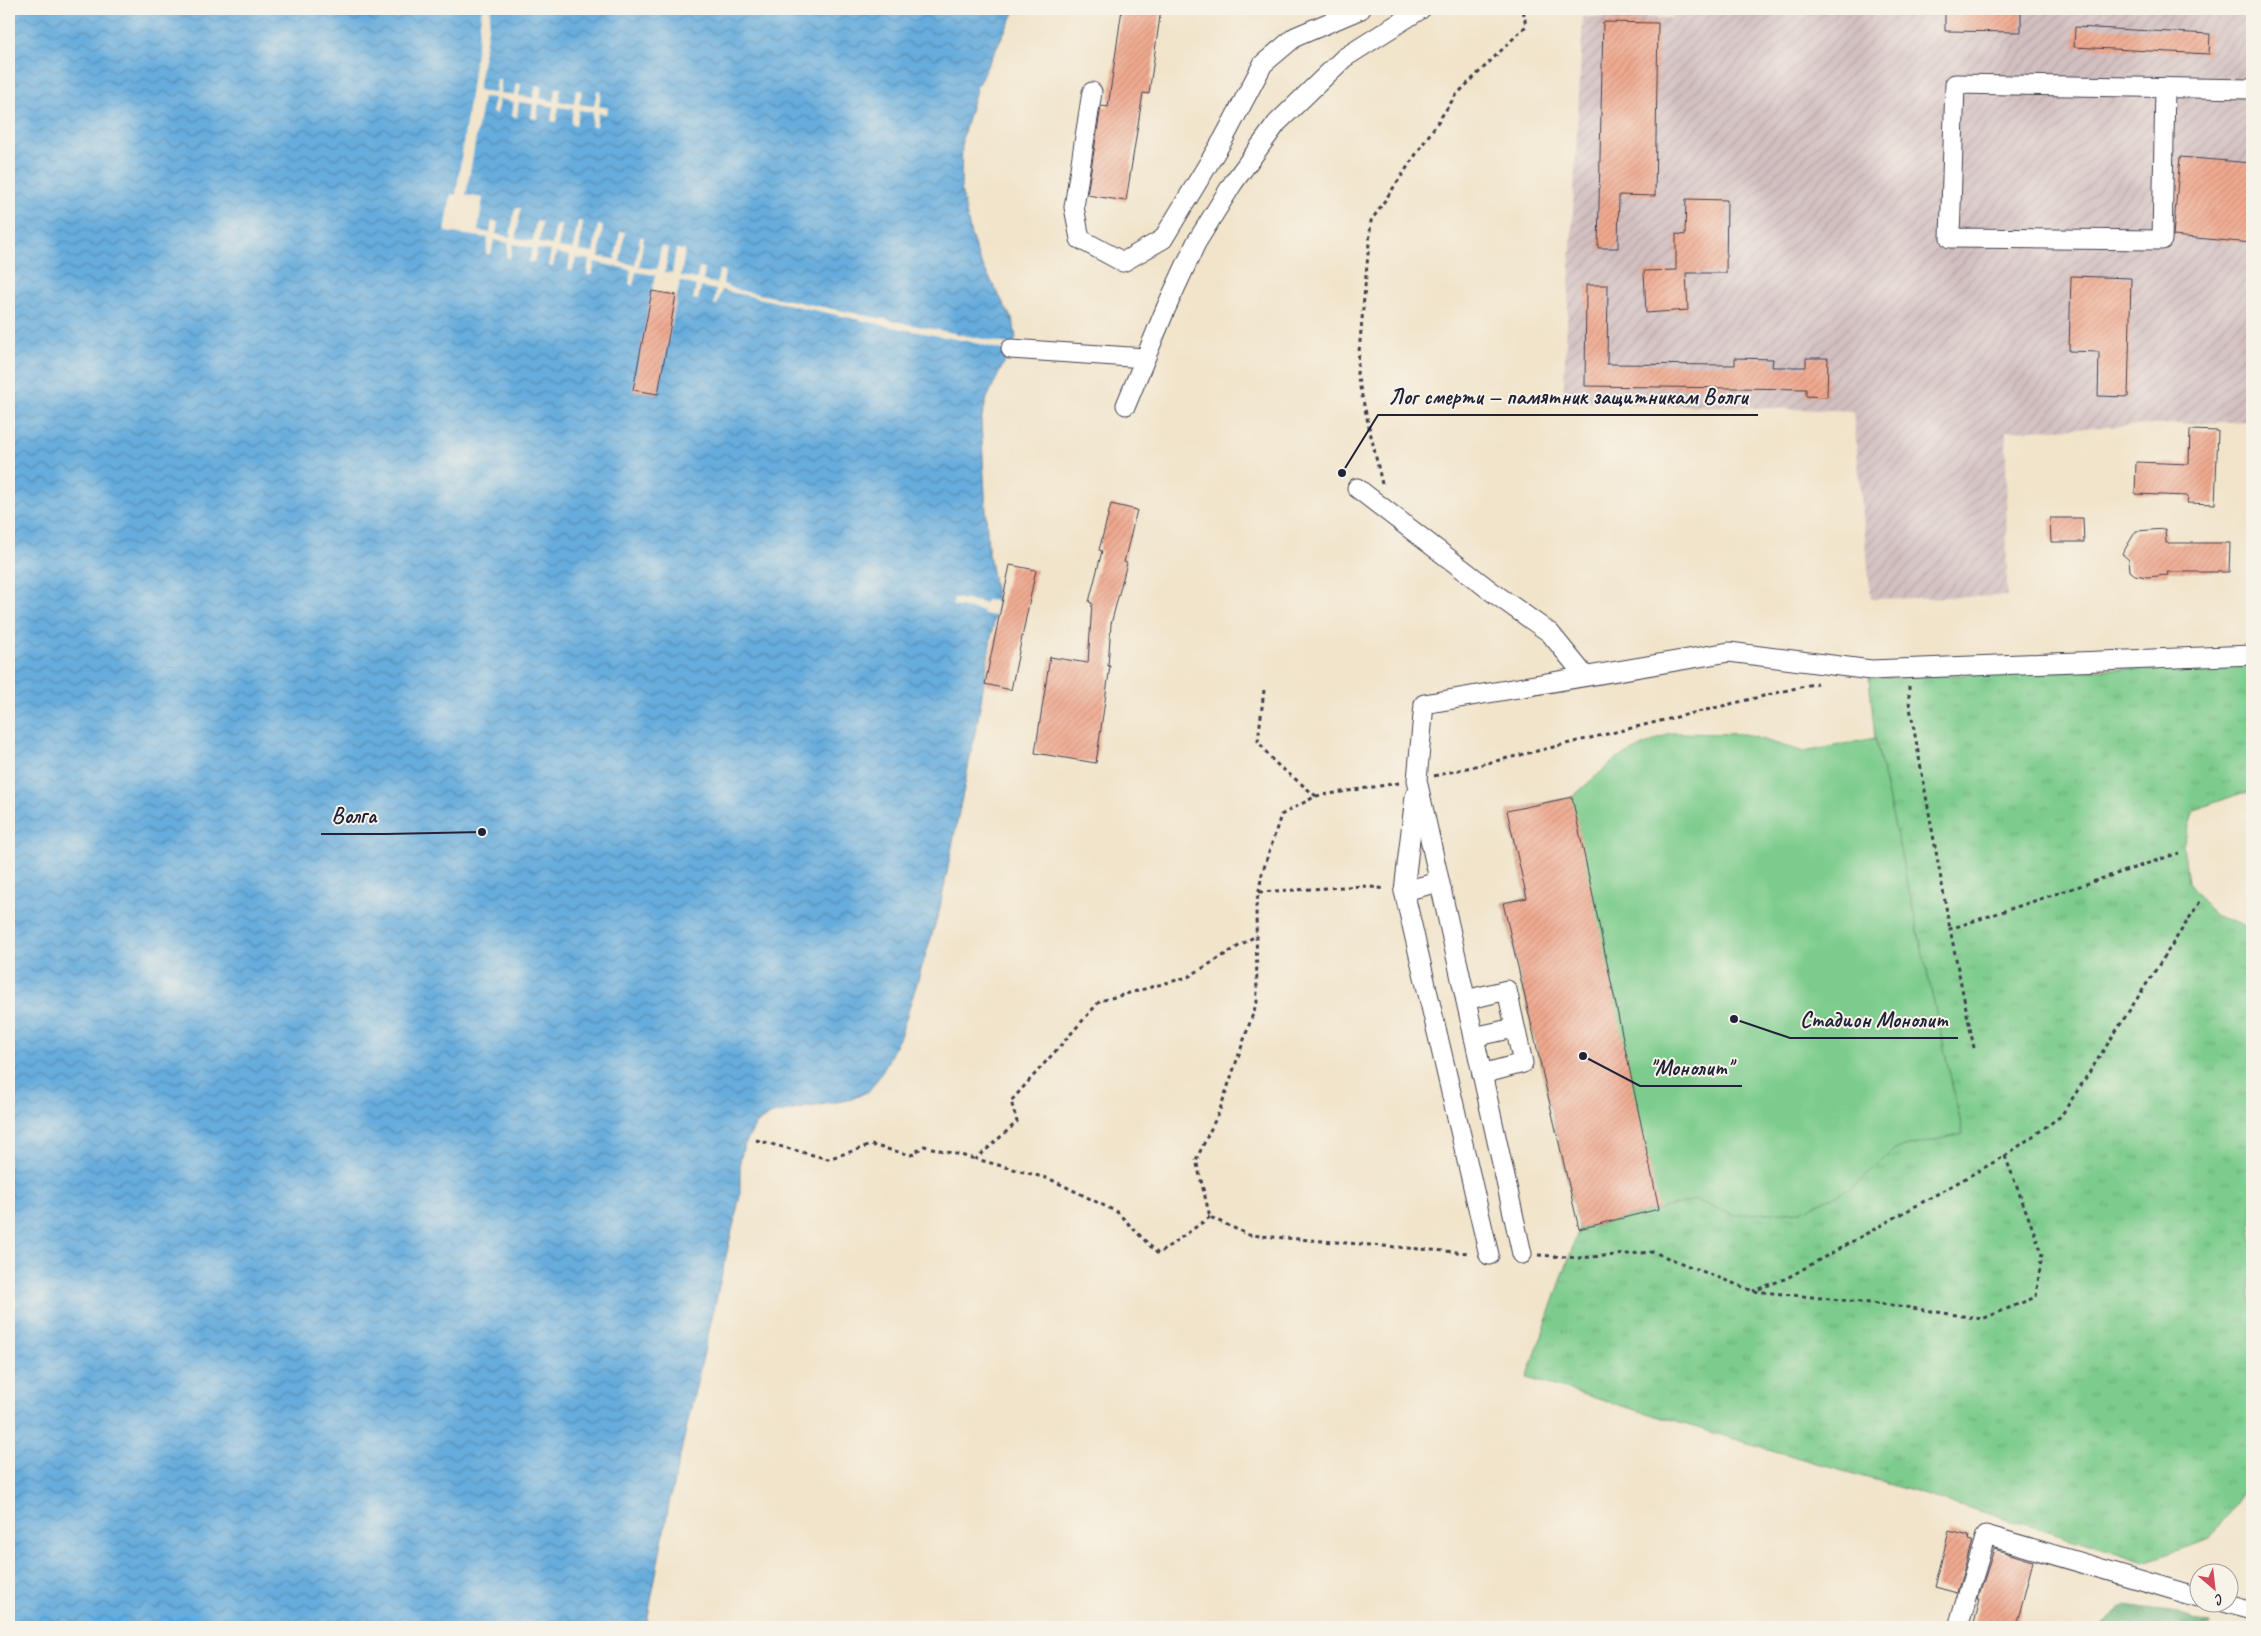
<svg xmlns="http://www.w3.org/2000/svg" width="2261" height="1636" font-family="Caveat,sans-serif">
<defs>
<pattern id="industrial-furrows" width="10" height="10" patternUnits="userSpaceOnUse" patternTransform="scale(1.25)"><rect width="10" height="10" fill="#d2bfc0"/><path d="M-1 1l2-2M0 10L10 0M9 11l2-2" fill="none" stroke="#b4a4a6"/></pattern>
<pattern id="grass-tufts" width="24" height="20" patternUnits="userSpaceOnUse" patternTransform="scale(1.25)"><rect width="24" height="20" fill="#7dcc8d"/><path d="M3 7l-1-3M5 7V3M7 7l1-3M15 17l-1-3M17 17v-4M19 17l1-3" fill="none" stroke="#6caf7b"/></pattern>
<pattern id="forest-crowns" width="20" height="18" patternUnits="userSpaceOnUse" patternTransform="scale(1.25)"><rect width="20" height="18" fill="#66b078"/><path d="M2 6a3 3 0 1 1 6 0M12 15a3 3 0 1 1 6 0" fill="none" stroke="#548f64"/></pattern>
<pattern id="water-waves" width="16" height="10" patternUnits="userSpaceOnUse" patternTransform="scale(1.25)"><rect width="16" height="10" fill="#66acdc"/><path d="M0 5q4-4 8 0t8 0" fill="none" stroke="#548cb4"/></pattern>
<pattern id="building-hatch" width="6" height="6" patternUnits="userSpaceOnUse" patternTransform="scale(1.25)"><rect width="6" height="6" fill="#efa98f"/><path d="M-1 1l2-2M0 6l6-6M5 7l2-2" fill="none" stroke="#cd917c"/></pattern>
</defs>
<rect width="100%" height="100%" fill="#f7f3e8"/>
<filter id="ink" filterUnits="userSpaceOnUse"><feTurbulence type="fractalNoise" baseFrequency=".02" numOctaves="2"/><feDisplacementMap in="SourceGraphic" scale="10" xChannelSelector="R" yChannelSelector="G"/><feConvolveMatrix kernelMatrix="1 2 1 2 8 2 1 2 1" color-interpolation-filters="sRGB"/></filter>
<filter id="wash" filterUnits="userSpaceOnUse"><feTurbulence type="fractalNoise" baseFrequency=".0096" numOctaves="4" result="noise"/><feDisplacementMap in="SourceGraphic" scale="20" xChannelSelector="R" yChannelSelector="G"/><feGaussianBlur stdDeviation="1.12" result="paint"/><feColorMatrix in="noise" values="0 0 0 0 0 0 0 0 0 0 0 0 0 0 0 0 0 1.4 0 .05"/><feComposite in="paint" operator="in"/></filter>
<g filter="url(#wash)">
<rect width="100%" height="100%" fill="#f1e4ca"/>
<!-- industrial -->
<polygon fill="url(#industrial-furrows)" points="1673,9 2252,9 2252,421 2006,431 2007,596 1871,599 1853,411 1563,401 1583,17 1672,18"/>
<!-- grass -->
<polygon fill="url(#grass-tufts)" stroke="#507764" points="2252,664 2252,792 2239,794 2194,810 2183,845 2188,882 2214,915 2252,929 2252,1479 2210,1539 2144,1562 2078,1540 1527,1378 1579,1229 1695,1200 1733,1215 1852,1188 1895,1149 1963,1134 1875,738 1869,678"/>
<!-- forest -->
<polygon fill="url(#forest-crowns)" stroke="#44695a" points="2124,1606 2170,1612 2210,1624 2209,1627 2098,1627"/>
<!-- pitch -->
<polygon fill="#7dcc8d" stroke="#507764" points="1670,733 1744,734 1804,752 1875,738 1963,1134 1895,1149 1852,1188 1801,1211 1733,1215 1695,1200 1579,1229 1503,903 1527,898 1507,811 1572,797 1615,760"/>
<!-- water -->
<path fill="url(#water-waves)" stroke="#44678c" fill-rule="evenodd" d="M9 9H1016L977 86 962 139 961 189 971 235 979 259 1013 321 1016 338 987 398 981 421 988 548 997 601 979 713 939 912 901 1034 883 1071 869 1091 852 1099 772 1114 756 1124 743 1148 740 1162V1196L670 1499 646 1627H9ZM676 295 658 394 634 390Z"/>
<!-- pier -->
<g fill="#f1e4ca">
<polygon points="482,9 491,9 478,90 495,93 497,80 501,80 500,93 514,95 516,83 521,84 519,96 533,98 536,85 542,86 540,98 554,101 556,88 561,88 559,101 574,104 576,90 582,91 579,104 594,106 597,91 601,92 599,106 608,108 606,114 598,113 596,127 591,126 593,112 579,110 576,125 571,124 573,109 559,107 556,122 551,121 553,107 539,104 537,119 531,118 533,104 519,102 517,117 512,116 514,102 499,99 497,114 492,113 494,98 483,97 466,195 483,198 478,231 490,233 492,221 498,222 496,234 510,237 515,208 521,208 516,238 533,241 536,221 542,222 539,243 552,245 556,225 562,226 558,247 573,249 578,221 583,222 579,251 593,253 598,225 603,226 599,257 615,259 620,232 625,232 620,262 635,265 640,237 644,237 639,267 657,269 661,246 669,248 665,272 672,273 676,249 685,250 681,276 697,279 699,267 705,268 703,281 717,283 719,270 725,271 723,284 738,290 1013,345 1010,352 971,342 902,329 722,290 717,305 714,304 716,290 701,287 698,300 693,299 696,286 680,281 658,394 633,390 655,275 636,272 633,286 629,284 631,270 595,262 592,275 587,275 589,260 576,258 572,271 568,270 570,256 556,253 553,267 548,266 551,251 537,249 534,262 529,262 532,248 513,244 510,258 506,257 509,243 494,240 491,254 486,254 488,238 445,232 451,194 456,195"/>
<polygon points="954,598 985,603 986,600 997,601 995,616 983,614 983,611 953,606"/>
</g>
<g id="blocks">
<!-- building -->
<g fill="url(#building-hatch)">
<polygon points="1122,9 1161,9 1149,94 1143,93 1126,201 1087,195 1101,106 1108,107"/>
<polygon points="1945,9 2021,9 2021,32 1945,31"/>
<polygon points="1603,22 1658,23 1655,196 1619,195 1618,248 1598,248"/>
<polygon points="2075,27 2210,34 2209,54 2074,47"/>
<polygon points="2180,157 2252,163 2252,243 2173,236"/>
<polygon points="1686,199 1727,200 1726,273 1686,273 1688,310 1646,313 1644,271 1676,270 1676,234 1685,235"/>
<polygon points="2071,276 2131,278 2128,397 2098,396 2099,352 2069,351"/>
<polygon points="1586,285 1608,285 1607,364 1735,365 1735,358 1773,359 1772,367 1806,367 1806,358 1828,358 1827,397 1806,396 1806,389 1585,386"/>
<polygon points="652,291 676,295 658,394 633,390"/>
<polygon points="2190,430 2218,431 2215,504 2187,503 2188,496 2135,494 2136,462 2189,464"/>
<polygon points="1111,504 1137,510 1124,562 1127,563 1111,624 1108,666 1110,666 1096,763 1035,753 1050,657 1088,663 1092,603 1089,602 1102,551 1099,550"/>
<polygon points="2050,518 2083,518 2084,542 2051,542"/>
<polygon points="2165,529 2166,543 2230,543 2229,572 2167,572 2168,575 2147,577 2135,575 2130,571 2129,560 2122,554 2136,531"/>
<polygon points="1010,565 1036,570 1011,690 985,684"/>
<polygon points="1572,797 1659,1209 1579,1229 1503,903 1527,898 1507,811"/>
<polygon points="1949,1531 1969,1536 1968,1540 1972,1541 1957,1593 1935,1587"/>
<polygon points="1994,1549 2033,1561 2016,1627 1973,1627 1980,1599 1978,1599"/>
</g>
</g>
</g>
<g filter="url(#ink)">
<use href="#blocks" fill-opacity="0" stroke="#413f50" stroke-width="1"/>
<g fill="none" stroke-linecap="round" stroke-linejoin="round">
<defs>
<g id="minor">
<polyline points="2165,87 2162,240 1950,238 1955,84 2252,89"/>
<polyline points="1092,92 1074,207 1080,239 1123,262 1163,239 1224,138 1263,64 1295,37 1361,9"/>
<polyline points="1011,349 1145,358"/>
<polyline points="1126,405 1166,308 1196,243 1233,183 1277,123 1344,58 1421,9"/>
<polyline points="1357,488 1491,591 1550,633 1585,676"/>
<polyline points="1415,796 1404,891 1489,1255"/>
<polyline points="1404,891 1439,882"/>
<polyline points="1466,1000 1507,990 1523,1063 1482,1074"/>
<polyline points="1474,1037 1514,1028"/>
<polyline points="1522,1254 1417,780 1424,704 1729,652 1871,670 2252,655"/>
<polyline points="2222,1604 2252,1612"/>
<polyline points="1958,1627 1986,1535 2198,1597"/>
</g>
</defs>
<!-- minor casing -->
<use href="#minor" stroke="#413f50" stroke-width="21"/>
<!-- path -->
<g stroke="#413f50" stroke-width="3" stroke-dasharray="4 4" stroke-linecap="butt">
<polyline points="1294,9 1300,14"/>
<polyline points="1382,484 1357,374 1371,221 1456,95 1526,26 1523,9"/>
<polyline points="1909,686 1909,702 1950,929"/>
<polyline points="1264,690 1258,741 1273,761 1316,796"/>
<polyline points="1434,776 1817,683"/>
<polyline points="1399,783 1316,796 1281,815 1262,874 1256,906 1257,1002 1219,1112 1196,1160 1210,1217 1249,1235 1469,1253"/>
<polyline points="1259,892 1362,886 1386,889"/>
<polyline points="1974,1048 1950,929 2179,853"/>
<polyline points="756,1140 828,1159 871,1145 911,1155 924,1146 976,1159"/>
<polyline points="2005,1156 2061,1116 2201,900"/>
<polyline points="1210,1217 1158,1254 1117,1212 1050,1179 976,1159 1017,1122 1011,1101 1100,1001 1188,977 1257,935"/>
<polyline points="1538,1255 1579,1258 1653,1252 1753,1291 1899,1306 1982,1319 2036,1297 2042,1253 2005,1156 1787,1278 1753,1291"/>
</g>
<!-- minor -->
<use href="#minor" stroke="#fff" stroke-width="19"/>
</g>
</g>
<!-- callouts -->
<path fill="none" stroke="#22223b" stroke-width="2" d="M1342 473L1378 415H1758M482 832L386 834H321M1734 1019L1790 1038H1958M1583 1056L1640 1086H1742"/>
<g fill="#22223b" stroke="#f7f3e8" stroke-width="2">
<circle cx="1342" cy="473" r="5"/>
<circle cx="482" cy="832" r="5"/>
<circle cx="1734" cy="1019" r="5"/>
<circle cx="1583" cy="1056" r="5"/>
</g>
<g font-size="22" text-anchor="middle" font-weight="bold" fill="#22223b" stroke="#f7f3e8" stroke-width="4" stroke-linejoin="round" paint-order="stroke">
<text x="1568" y="404">Лог смерти — памятник защитникам Волги</text>
<text x="354" y="823">Волга</text>
<text x="1874" y="1027">Стадион Монолит</text>
<text x="1691" y="1075">"Монолит"</text>
</g>
<!-- margin -->
<rect width="2261" height="1636" fill="none" stroke="#f7f3e8" stroke-width="30"/>
<!-- north arrow -->
<g transform="translate(2214 1588) rotate(152)"><circle r="24" fill="#f7f3e8" stroke="#a29fa3"/>
<path d="M0-4L9 19L0 12L-9 19Z" fill="#d1495b"/>
<text y="-8" font-size="14" font-weight="bold" text-anchor="middle" fill="#22223b">С</text>
</g>
</svg>
